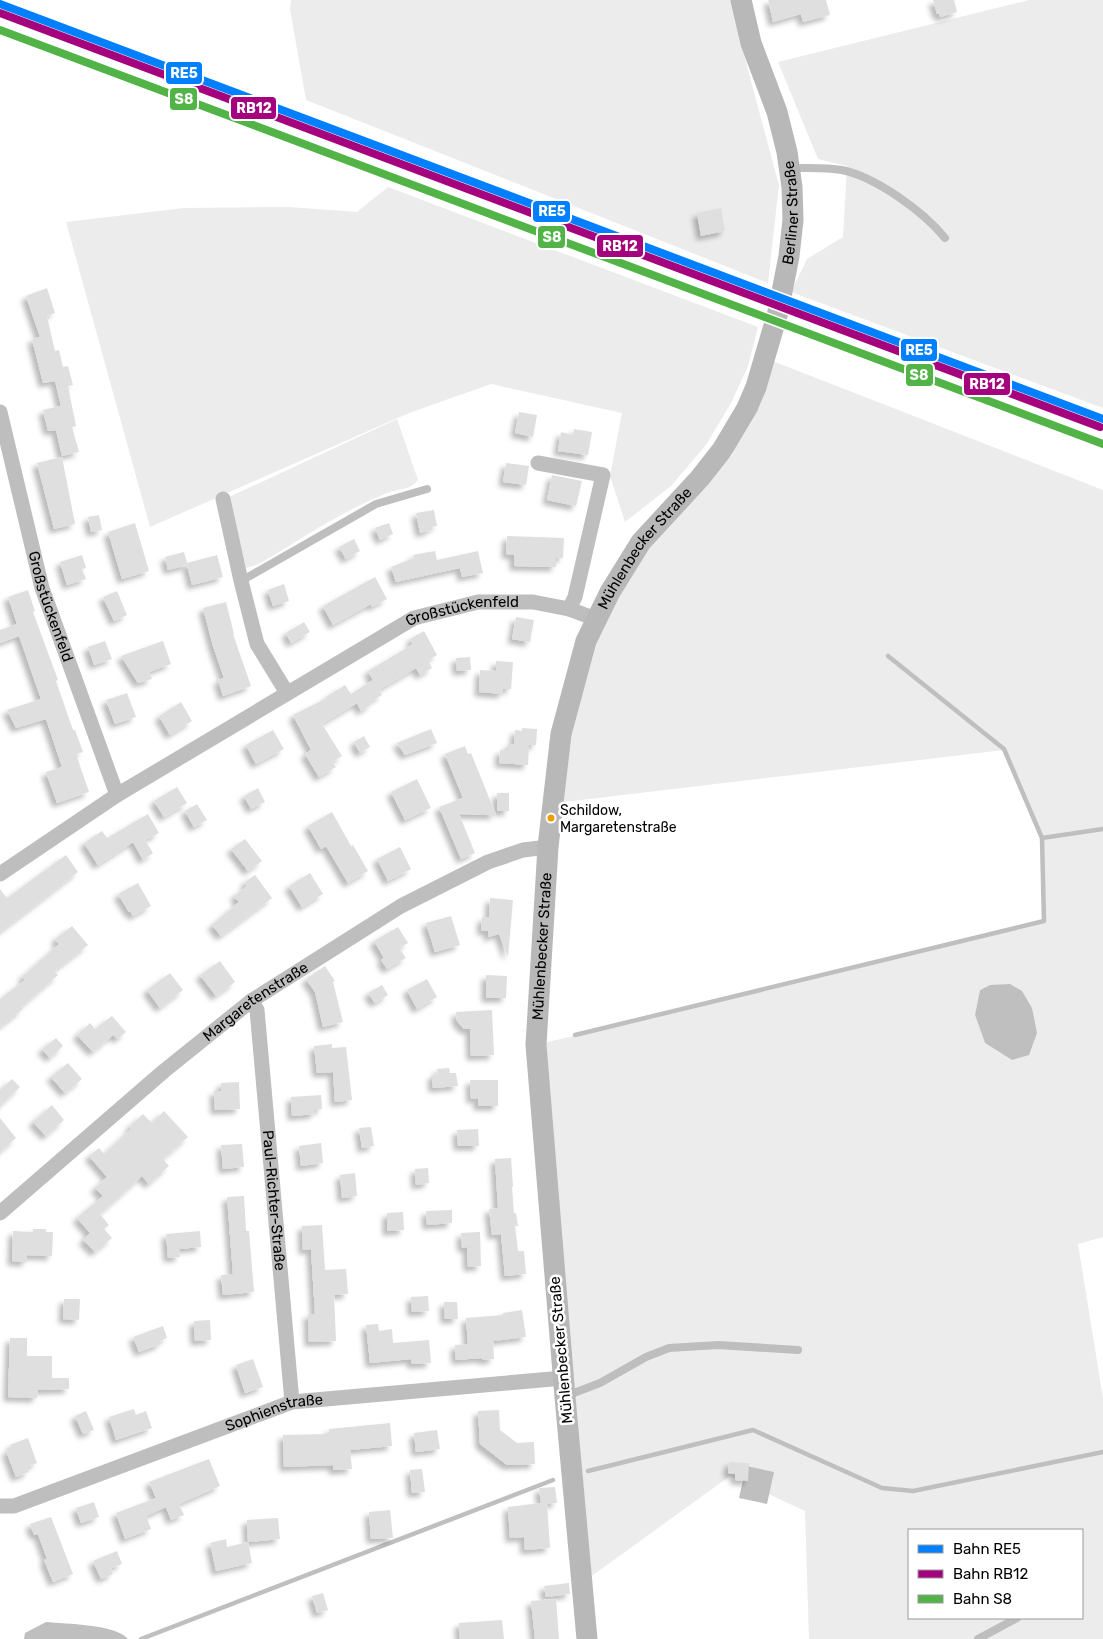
<svg xmlns="http://www.w3.org/2000/svg" width="1103" height="1639" font-family="Rubik,sans-serif">
<defs>
<filter id="shadow"><feDropShadow dx="-4.5" dy="4.5" stdDeviation="2.5" flood-color="#0004"/></filter>
</defs>
<rect width="100%" height="100%" fill="#fff"/>
<!-- green -->
<g fill="#ececec" fill-rule="evenodd">
<polygon points="291,0 733,0 748,70 779,185 768,283 306,100 290,9"/>
<polygon points="1029,0 1103,0 1103,408 791,292 807,259 843,237 847,166 818,159 778,62"/>
<polygon points="388,187 758,327 748,366 731,403 706,445 671,486 625,522 610,476 622,413 491,384 409,413 150,527 66,222 184,208 289,207 357,212"/>
<path d="M765 358 1103 490V1237L1078 1244 1103 1398V1639H809L805 1511 730 1476 582 1583 536 1045 1044 921 1042 838 1004 750 564 802 570 735 586 641 649 548 732 455 757 390ZM990 985 1012 1060 985 1043 975 1015 980 990ZM909 1530H1082V1618H909Z"/>
<path d="M397 419 418 480C409 491 399 488 387 493 342 511 301 539 259 564L246 568 229 497Z"/>
</g>
<!-- water -->
<g fill="#bfbfbf">
<polygon points="1010,984 1022,991 1032,1008 1037,1033 1029,1055 1012,1060 985,1043 975,1015 980,990 990,985"/>
<polygon points="746,1466 774,1472 767,1504 739,1498"/>
<path d="M46 1622C66 1624 115 1624 128 1639H24L25 1633Z"/>
</g>
<g fill="none" stroke-linecap="round" stroke-linejoin="round">
<!-- stream -->
<g stroke="#bfbfbf" stroke-width="4.5">
<polyline points="888,656 1004,749 1042,838"/>
<polyline points="575,1035 1044,921 1042,838 1103,829"/>
<polyline points="588,1471 753,1430 882,1488 913,1491 1103,1452"/>
<polyline points="141,1639 553,1480"/>
</g>
</g>
<!-- building -->
<g fill="#dfdfdf" filter="url(#shadow)">
<polygon points="768,0 826,0 830,15 803,22 801,14 773,22"/>
<polygon points="933,0 954,0 957,12 940,17 939,14 937,14"/>
<polygon points="721,208 725,231 701,236 697,213"/>
<polygon points="47,288 55,313 47,316 55,351 59,350 63,367 68,366 73,385 68,386 76,426 72,427 79,452 62,456 56,430 48,431 43,410 61,406 55,381 43,383 32,339 40,337 26,296"/>
<polygon points="519,412 537,415 533,437 515,433"/>
<polygon points="574,429 592,432 588,455 558,451 561,432 573,435"/>
<polygon points="62,457 75,524 54,529 37,463"/>
<polygon points="506,463 529,466 526,485 503,482"/>
<polygon points="552,475 582,481 576,506 547,500"/>
<polygon points="434,510 437,526 431,527 431,530 420,533 416,513"/>
<polygon points="99,515 102,530 91,532 88,517"/>
<polygon points="135,523 149,571 122,579 108,532"/>
<polygon points="389,523 393,534 380,540 375,528"/>
<polygon points="507,536 564,538 563,558 556,558 556,567 514,566 514,555 506,554"/>
<polygon points="354,539 360,551 346,559 339,547"/>
<polygon points="435,551 437,560 478,551 483,573 462,577 460,568 396,582 391,567 414,558 413,555"/>
<polygon points="184,552 187,563 217,555 223,577 192,585 187,565 168,570 165,557"/>
<polygon points="82,555 86,568 82,569 86,579 67,585 60,562"/>
<polygon points="375,577 387,599 372,607 371,604 333,625 323,606"/>
<polygon points="284,584 289,601 273,606 268,590"/>
<polygon points="28,590 35,611 33,612 58,680 56,681 73,730 75,730 83,752 76,754 89,792 57,803 46,772 62,767 46,719 16,728 7,710 41,699 19,636 0,643 0,630 17,624 8,597"/>
<polygon points="117,591 127,615 114,621 103,597"/>
<polygon points="226,602 234,634 233,634 251,686 223,696 218,680 224,678 213,646 203,608"/>
<polygon points="516,617 534,620 530,642 512,639"/>
<polygon points="304,622 310,632 291,643 286,633"/>
<polygon points="424,631 437,655 428,660 432,668 420,675 416,668 379,690 382,695 370,702 372,704 361,711 357,703 322,724 342,756 332,762 336,767 319,777 305,754 311,750 293,715 327,698 326,697 345,685 351,694 373,680 368,671 405,649 413,644 410,639"/>
<polygon points="105,641 112,659 94,665 88,647"/>
<polygon points="163,641 171,664 149,672 152,679 138,683 121,656"/>
<polygon points="470,657 471,670 457,671 456,658"/>
<polygon points="496,661 513,662 511,689 503,689 503,694 479,692 480,670 496,671"/>
<polygon points="127,693 136,717 115,724 106,700"/>
<polygon points="181,702 192,721 170,735 159,716"/>
<polygon points="522,728 537,729 536,745 529,745 528,765 499,763 500,750 508,750 508,744 514,744 515,730 522,731"/>
<polygon points="431,729 437,743 405,755 397,743"/>
<polygon points="273,730 284,749 256,764 246,745"/>
<polygon points="364,736 370,747 360,753 354,742"/>
<polygon points="465,746 468,754 471,753 496,815 459,814 475,853 461,859 439,807 463,798 445,754"/>
<polygon points="417,779 431,808 405,820 391,792"/>
<polygon points="177,787 187,803 164,817 154,801"/>
<polygon points="258,788 265,802 251,809 244,796"/>
<rect x="497" y="793" width="12" height="18"/>
<polygon points="197,804 207,820 194,827 185,811"/>
<polygon points="332,812 351,846 353,845 368,871 348,883 326,846 321,849 308,826"/>
<polygon points="148,814 159,833 145,840 153,853 143,860 133,842 98,865 84,843 102,831 107,838"/>
<polygon points="245,839 262,861 248,871 231,849"/>
<polygon points="400,847 411,869 388,881 377,859"/>
<polygon points="66,855 78,872 0,932 0,889 7,898"/>
<polygon points="310,873 323,894 302,907 289,886"/>
<polygon points="255,875 272,898 221,936 212,925 239,902 234,896 247,886 244,883"/>
<polygon points="138,883 151,906 133,916 130,911 129,912 118,894"/>
<polygon points="490,898 513,900 508,957 499,934 488,937 488,931 481,930 482,917 489,918"/>
<polygon points="451,916 460,945 435,952 426,923"/>
<polygon points="72,926 88,945 54,971 58,975 21,1007 23,1009 0,1027 0,999 25,980 22,977 59,944 55,939"/>
<polygon points="398,927 408,943 399,948 406,958 387,969 381,960 384,958 374,941"/>
<polygon points="220,961 235,982 216,996 200,975"/>
<polygon points="325,966 335,981 333,982 343,1022 323,1027 315,992 306,979"/>
<polygon points="170,973 183,990 160,1008 147,990"/>
<polygon points="486,975 507,976 506,998 486,998"/>
<polygon points="427,979 437,997 417,1009 407,990"/>
<polygon points="382,985 388,995 375,1003 368,993"/>
<polygon points="492,1010 494,1055 471,1056 470,1029 464,1029 457,1021 456,1012"/>
<polygon points="112,1016 126,1032 118,1039 113,1035 93,1052 77,1035 90,1023 95,1029"/>
<polygon points="56,1038 63,1046 50,1058 42,1049"/>
<polygon points="332,1044 332,1048 346,1047 352,1100 335,1102 333,1072 317,1073 314,1046"/>
<polygon points="68,1063 82,1079 65,1093 51,1077"/>
<polygon points="449,1068 450,1073 456,1073 458,1086 433,1088 432,1075 438,1074 437,1069"/>
<polygon points="12,1079 20,1087 0,1106 0,1090"/>
<polygon points="470,1080 498,1080 498,1106 478,1106 478,1098 471,1099"/>
<polygon points="239,1082 240,1109 215,1110 214,1091 221,1091 221,1083"/>
<polygon points="321,1095 322,1109 315,1110 315,1114 292,1116 291,1097"/>
<polygon points="52,1105 64,1120 46,1136 33,1122"/>
<polygon points="164,1111 188,1137 163,1159 169,1166 149,1184 142,1176 100,1214 109,1225 104,1229 112,1238 95,1252 83,1240 90,1233 77,1218 103,1196 95,1188 107,1177 89,1156 99,1148 104,1154 131,1129 129,1127 143,1114 152,1123"/>
<polygon points="0,1118 16,1138 0,1152"/>
<polygon points="371,1127 374,1146 362,1148 359,1128"/>
<polygon points="478,1129 479,1146 458,1146 457,1130"/>
<polygon points="321,1143 323,1163 301,1166 299,1146"/>
<polygon points="242,1144 244,1167 223,1169 221,1145"/>
<polygon points="511,1158 513,1187 512,1187 514,1213 516,1213 518,1226 515,1226 518,1251 524,1251 526,1274 505,1276 501,1234 492,1235 489,1209 498,1208 495,1159"/>
<polygon points="428,1168 429,1183 416,1185 415,1169"/>
<polygon points="355,1173 357,1196 342,1198 340,1175"/>
<polygon points="244,1196 246,1231 249,1231 254,1292 223,1295 221,1275 233,1274 227,1197"/>
<polygon points="452,1210 452,1223 427,1225 426,1211"/>
<polygon points="403,1212 404,1230 387,1231 387,1213"/>
<polygon points="322,1225 325,1270 346,1269 348,1294 334,1295 336,1341 309,1342 308,1314 315,1314 311,1249 303,1250 302,1226"/>
<polygon points="33,1229 46,1229 46,1232 53,1232 52,1256 27,1255 27,1262 12,1261 13,1231 33,1232"/>
<polygon points="200,1231 201,1247 179,1249 180,1257 168,1258 166,1234"/>
<polygon points="480,1232 481,1266 468,1267 467,1247 462,1248 461,1233"/>
<polygon points="428,1296 429,1311 412,1312 411,1297"/>
<polygon points="64,1299 80,1299 79,1320 63,1319"/>
<polygon points="444,1302 457,1302 458,1319 445,1319"/>
<polygon points="522,1310 526,1337 493,1341 494,1359 483,1360 482,1358 456,1360 455,1345 468,1344 466,1318 503,1315 503,1313"/>
<polygon points="210,1320 211,1340 195,1341 194,1321"/>
<polygon points="378,1324 379,1331 392,1329 393,1343 429,1340 431,1363 412,1364 411,1359 370,1363 366,1325"/>
<polygon points="163,1326 167,1338 160,1341 161,1344 139,1352 133,1337"/>
<polygon points="10,1338 27,1338 27,1356 52,1356 52,1378 69,1378 69,1389 38,1390 37,1398 8,1397"/>
<polygon points="253,1359 263,1387 245,1393 236,1365"/>
<polygon points="134,1409 136,1415 146,1411 152,1428 116,1440 109,1417"/>
<polygon points="499,1410 500,1430 517,1443 534,1442 535,1464 507,1465 480,1444 478,1411"/>
<polygon points="86,1411 94,1430 83,1434 75,1416"/>
<polygon points="390,1423 392,1446 350,1450 352,1469 333,1470 333,1465 284,1467 283,1435 329,1434 329,1429"/>
<polygon points="437,1430 440,1449 416,1452 414,1433"/>
<polygon points="28,1438 37,1463 27,1467 29,1472 16,1477 6,1451 12,1449 10,1445"/>
<polygon points="209,1459 220,1486 179,1504 184,1515 171,1520 166,1507 146,1516 151,1529 125,1539 116,1513 156,1498 149,1482"/>
<polygon points="729,1462 749,1463 748,1481 735,1480 735,1474 728,1473"/>
<polygon points="422,1469 425,1492 412,1493 410,1470"/>
<polygon points="555,1487 557,1503 547,1504 550,1548 525,1550 524,1537 510,1538 508,1507 541,1503 539,1488"/>
<polygon points="94,1502 99,1517 81,1523 76,1508"/>
<polygon points="390,1510 393,1538 371,1539 369,1512"/>
<polygon points="51,1517 73,1574 53,1582 44,1560 47,1559 38,1534 34,1535 30,1524"/>
<polygon points="278,1518 280,1539 248,1542 247,1520"/>
<polygon points="226,1539 227,1547 248,1542 252,1563 216,1571 210,1543"/>
<polygon points="117,1551 122,1564 111,1568 113,1574 101,1579 93,1561"/>
<polygon points="569,1583 570,1594 546,1597 544,1586"/>
<polygon points="323,1593 328,1610 317,1613 312,1596"/>
<polygon points="556,1599 559,1639 535,1639 531,1601"/>
<polygon points="502,1620 504,1639 460,1639 459,1623"/>
</g>
<g fill="none" stroke-linecap="round" stroke-linejoin="round">
<!-- service -->
<g stroke="#bebebe" stroke-width="8">
<path d="M792 168C808 168 825 167 842 170 876 177 924 212 945 238"/>
<polyline points="241,581 376,504 427,489"/>
<polyline points="566,1396 600,1383 646,1357 669,1348 718,1345 798,1350"/>
<polyline points="978,1639 1017,1618"/>
</g>
<!-- minor -->
<g stroke="#bebebe" stroke-width="15">
<path id="s1" d="M0 412 42 588 117 795 414 618 478 602H533L569 609 596 619"/>
<polyline points="538,463 603,475 575,597 569,609"/>
<polyline points="223,499 241,581 257,644 287,693"/>
<polyline points="0,874 117,795"/>
<path id="s2" d="M251 1001 257 1010 292 1402"/>
<path id="s3" d="M0 1213 164 1071 251 1001 401 906 488 862 523 850 548 847"/>
<path id="s4" d="M0 1506H14L292 1402 563 1378"/>
</g>
<!-- secondary -->
<path stroke="#b8b8b8" stroke-width="21" id="s5" d="M587 1639 565 1397 536 1045 548 847 561 734 586 641 610 592 641 542 700 478 722 450 747 408 756 387 778 312 789 256 793 220 792 187 787 152 777 112 751 43 741 0"/>
<defs>
<polyline id="rail-1" points="0,4 1103,419"/>
<polyline id="rail-2" points="0,13 1100,427"/>
<polyline id="rail-3" points="0,30 1103,444"/>
</defs>
<!-- rail-1 casing -->
<use href="#rail-1" stroke="#fff" stroke-width="11"/>
<!-- rail-2 casing -->
<use href="#rail-2" stroke="#fff" stroke-width="11"/>
<!-- rail-3 casing -->
<use href="#rail-3" stroke="#fff" stroke-width="11"/>
<!-- rail-1 -->
<use href="#rail-1" stroke="#0080ff" stroke-width="8"/>
<!-- rail-2 -->
<use href="#rail-2" stroke="#a5027d" stroke-width="8"/>
<!-- rail-3 -->
<use href="#rail-3" stroke="#52b447" stroke-width="8"/>
</g>
<!-- markers -->
<circle fill="#eb9e00" stroke="#fff" stroke-width="2" cx="551" cy="818" r="4.5"/>
<g text-anchor="middle" dominant-baseline="central" stroke-width="5" stroke-linejoin="round" paint-order="stroke">
<!-- bus labels -->
<g font-size="14" fill="#000" stroke="#fff" text-anchor="start">
<text x="560" y="810">Schildow,<tspan x="560" dy="17">Margaretenstraße</tspan></text>
</g>
<!-- street labels -->
<g font-size="15" fill="#000" stroke="#fff">
<text stroke="none"><textPath href="#s5" startOffset="1491">Berliner Straße</textPath></text>
<text stroke="none"><textPath href="#s5" startOffset="1115">Mühlenbecker Straße</textPath></text>
<text stroke="none"><textPath href="#s1" startOffset="201">Großstückenfeld</textPath></text>
<text stroke="none"><textPath href="#s1" startOffset="796">Großstückenfeld</textPath></text>
<text stroke="none"><textPath href="#s5" startOffset="695">Mühlenbecker Straße</textPath></text>
<text stroke="none"><textPath href="#s3" startOffset="332">Margaretenstraße</textPath></text>
<text stroke="none"><textPath href="#s2" startOffset="202">Paul-Richter-Straße</textPath></text>
<text transform="translate(561 1350) rotate(-95)">Mühlenbecker Straße</text>
<text stroke="none"><textPath href="#s4" startOffset="291">Sophienstraße</textPath></text>
</g>
</g>
<g stroke="#fff" stroke-width="2">
<rect x="165" y="61" width="38" height="24" rx="5" fill="#0080ff"/>
<rect x="169" y="87" width="29" height="24" rx="5" fill="#52b447"/>
<rect x="230" y="96" width="47" height="24" rx="5" fill="#a5027d"/>
<rect x="532" y="200" width="39" height="23" rx="5" fill="#0080ff"/>
<rect x="537" y="225" width="29" height="24" rx="5" fill="#52b447"/>
<rect x="596" y="234" width="48" height="24" rx="5" fill="#a5027d"/>
<rect x="900" y="338" width="38" height="24" rx="5" fill="#0080ff"/>
<rect x="905" y="363" width="29" height="24" rx="5" fill="#52b447"/>
<rect x="963" y="372" width="48" height="24" rx="5" fill="#a5027d"/>
</g>
<g font-size="14" text-anchor="middle" font-weight="bold" fill="#fff">
<text x="184" y="78">RE5</text>
<text x="184" y="104">S8</text>
<text x="254" y="113">RB12</text>
<text x="552" y="216">RE5</text>
<text x="552" y="242">S8</text>
<text x="620" y="251">RB12</text>
<text x="919" y="355">RE5</text>
<text x="919" y="380">S8</text>
<text x="987" y="389">RB12</text>
</g>
<!-- legend -->
<rect x="908" y="1529" width="175" height="90" fill="#ffffff" stroke="#999999"/>
<rect x="918" y="1545" width="25" height="8" fill="#0080ff" stroke="#999999"/>
<text x="953" y="1554" font-size="15" fill="#000000">Bahn RE5</text>
<rect x="918" y="1570" width="25" height="8" fill="#a5027d" stroke="#999999"/>
<text x="953" y="1579" font-size="15" fill="#000000">Bahn RB12</text>
<rect x="918" y="1595" width="25" height="8" fill="#52b447" stroke="#999999"/>
<text x="953" y="1604" font-size="15" fill="#000000">Bahn S8</text>
</svg>
